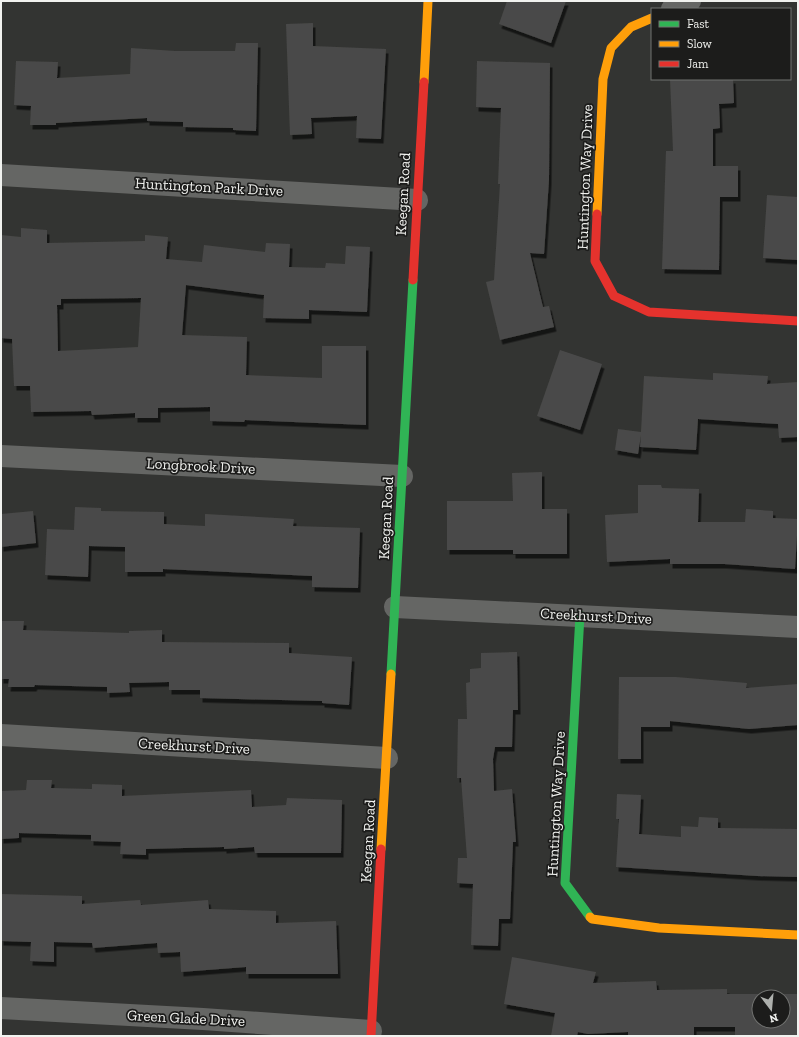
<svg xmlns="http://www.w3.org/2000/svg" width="799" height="1037" font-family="'Zilla Slab',serif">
<defs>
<filter id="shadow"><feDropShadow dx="2.5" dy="4.5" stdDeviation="0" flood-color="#0009"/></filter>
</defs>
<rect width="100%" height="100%" fill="#333432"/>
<!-- building -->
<g fill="#494948" fill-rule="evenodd" filter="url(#shadow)">
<polygon points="507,1 566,1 551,43 499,24"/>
<polygon points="313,23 313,46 386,49 381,139 356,138 357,116 311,118 312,134 290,135 286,24"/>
<polygon points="236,43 258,43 256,131 233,130 233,128 183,127 183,122 147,121 147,118 56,123 56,125 30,125 31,106 14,105 16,61 58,62 57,78 130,74 131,48 175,51 235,51"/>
<polygon points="477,61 550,63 549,180 544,254 530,253 543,307 549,306 554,327 500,340 486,282 494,280 500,184 498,184 501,108 476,107"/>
<polygon points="670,79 733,79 734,103 719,104 720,128 713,129 713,166 738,166 738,197 720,197 719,270 662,269 666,151 673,151"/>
<polygon points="767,195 798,197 798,260 763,258"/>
<path d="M21 228 47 230V243L145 241V235L168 237 166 259 202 262 204 245 265 252 266 243 290 244 289 267 325 268 326 263 345 264 346 246 370 247 367 312 309 310V319L263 318 264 295 186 285 182 335 247 337 246 375 322 378V346H366V425L245 420 244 422 210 421V407L158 408V418H135V413L92 415 91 411 31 412 30 386H14L12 339 1 338V235L21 237ZM141 298 138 347 58 351 57 305H61V299Z"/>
<polygon points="560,350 602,364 580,430 537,416"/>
<polygon points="713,373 768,376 767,384 798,382 798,437 779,438 778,424 698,419 696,450 640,447 641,435 638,454 615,450 618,429 641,432 644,376 713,380"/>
<polygon points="542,472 542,509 567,509 567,554 513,554 513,550 447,550 447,501 513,501 512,473"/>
<polygon points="638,485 661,485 662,488 699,489 698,522 745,522 746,509 773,511 773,518 798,519 795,569 724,564 670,564 670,559 607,562 605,515 638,513"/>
<polygon points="75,507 101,508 101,511 164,512 164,524 205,526 205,514 294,519 293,526 360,528 358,588 312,587 312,576 163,569 163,572 125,572 125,547 89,546 88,577 45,575 47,529 74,530"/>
<polygon points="33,511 36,543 1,547 1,514"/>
<polygon points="1,621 24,621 23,630 129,633 129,631 162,630 162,642 289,643 289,653 352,657 349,705 322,703 322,701 200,698 200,690 169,690 169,682 129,683 130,692 107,693 107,687 35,685 34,687 8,687 9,679 1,679"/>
<polygon points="517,652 518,710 513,710 512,747 495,747 493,759 494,791 512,789 516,842 513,842 510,919 499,919 498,946 471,945 473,884 457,883 458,858 467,858 461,778 457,778 458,719 467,719 466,683 470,682 470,669 481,668 481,653"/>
<polygon points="619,677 676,677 747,683 746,688 798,684 798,725 749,729 670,721 670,727 641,727 641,759 618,759"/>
<polygon points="27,780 52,780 51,788 92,789 92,784 122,785 122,796 251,790 252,807 286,805 287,798 342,800 341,853 255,853 254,847 224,849 224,847 146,849 146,855 120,854 121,842 91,841 91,835 19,833 19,838 1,839 1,791 26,790"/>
<polygon points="617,794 641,795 639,834 681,837 681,826 698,827 699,817 718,818 718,828 798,829 798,877 757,876 616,867 619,819 616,819"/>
<polygon points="1,894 82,896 82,904 140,900 141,905 208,900 209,909 276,911 276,923 336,921 338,974 246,974 246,967 181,972 180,952 158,953 157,943 93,948 92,943 54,942 54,962 30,961 31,942 1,941"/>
<path d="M512 957 596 972 593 983 656 981 657 990 727 989V994H797V1036H735V1027H694V1036H628V1032L588 1034 578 1032 577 1036H551L555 1013 504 1004ZM759 997H783V1021H759Z"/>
</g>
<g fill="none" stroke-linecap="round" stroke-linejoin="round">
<!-- street -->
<g stroke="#656664" stroke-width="22">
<polyline points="672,9 690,1"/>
<polyline points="1,175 417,200"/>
<polyline points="1,456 402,476"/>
<polyline points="395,607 798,627"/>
<polyline points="1,735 387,758"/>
<polyline points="1,1008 203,1019 371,1031"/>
</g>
<!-- fast -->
<g stroke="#30b455" stroke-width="9">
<polyline points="580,615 565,883 590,917"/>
<polyline points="391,674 413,280"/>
</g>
<!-- slow -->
<g stroke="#ff9f0a" stroke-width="9">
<polyline points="424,82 428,1"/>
<polyline points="597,214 603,79 611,48 631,27 652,18"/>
<polyline points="381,849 391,674"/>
<polyline points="590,917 592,919 659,928 798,935"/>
</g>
<!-- jam -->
<g stroke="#e5322d" stroke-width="9">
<polyline points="597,214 595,261 614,296 649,312 798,321"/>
<polyline points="413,280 424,82"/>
<polyline points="371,1036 381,849"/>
</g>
</g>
<g text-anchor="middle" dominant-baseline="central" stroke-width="3.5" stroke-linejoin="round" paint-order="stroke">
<!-- street labels -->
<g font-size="15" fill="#f1f2ef" stroke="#1c1c1b">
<text transform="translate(585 177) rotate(-88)">Huntington Way Drive</text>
<text transform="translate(209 187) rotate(3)">Huntington Park Drive</text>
<text transform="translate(403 194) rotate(-87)">Keegan Road</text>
<text transform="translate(201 466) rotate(3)">Longbrook Drive</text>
<text transform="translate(386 518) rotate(-87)">Keegan Road</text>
<text transform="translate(596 616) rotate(3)">Creekhurst Drive</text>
<text transform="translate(194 746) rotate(3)">Creekhurst Drive</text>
<text transform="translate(556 804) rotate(-87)">Huntington Way Drive</text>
<text transform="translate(368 841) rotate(-87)">Keegan Road</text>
<text transform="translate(186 1018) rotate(3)">Green Glade Drive</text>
</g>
</g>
<!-- border -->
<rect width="799" height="1037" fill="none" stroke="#f1f2ef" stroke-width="4"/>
<!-- legend -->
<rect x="651" y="8" width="140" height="72" fill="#1c1c1b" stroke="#717270"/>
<rect x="659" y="21" width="20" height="6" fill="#30b455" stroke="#717270"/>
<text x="687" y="28" font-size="12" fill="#f1f2ef">Fast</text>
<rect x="659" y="41" width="20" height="6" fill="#ff9f0a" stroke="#717270"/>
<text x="687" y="48" font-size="12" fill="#f1f2ef">Slow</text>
<rect x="659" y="61" width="20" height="6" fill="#e5322d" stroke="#717270"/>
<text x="687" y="68" font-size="12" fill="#f1f2ef">Jam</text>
<!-- north arrow -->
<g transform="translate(771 1009) rotate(164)"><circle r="19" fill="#1c1c1b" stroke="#717270"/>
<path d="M0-3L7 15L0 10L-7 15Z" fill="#aeb0ad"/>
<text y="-6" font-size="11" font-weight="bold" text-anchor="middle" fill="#f1f2ef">N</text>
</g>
</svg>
